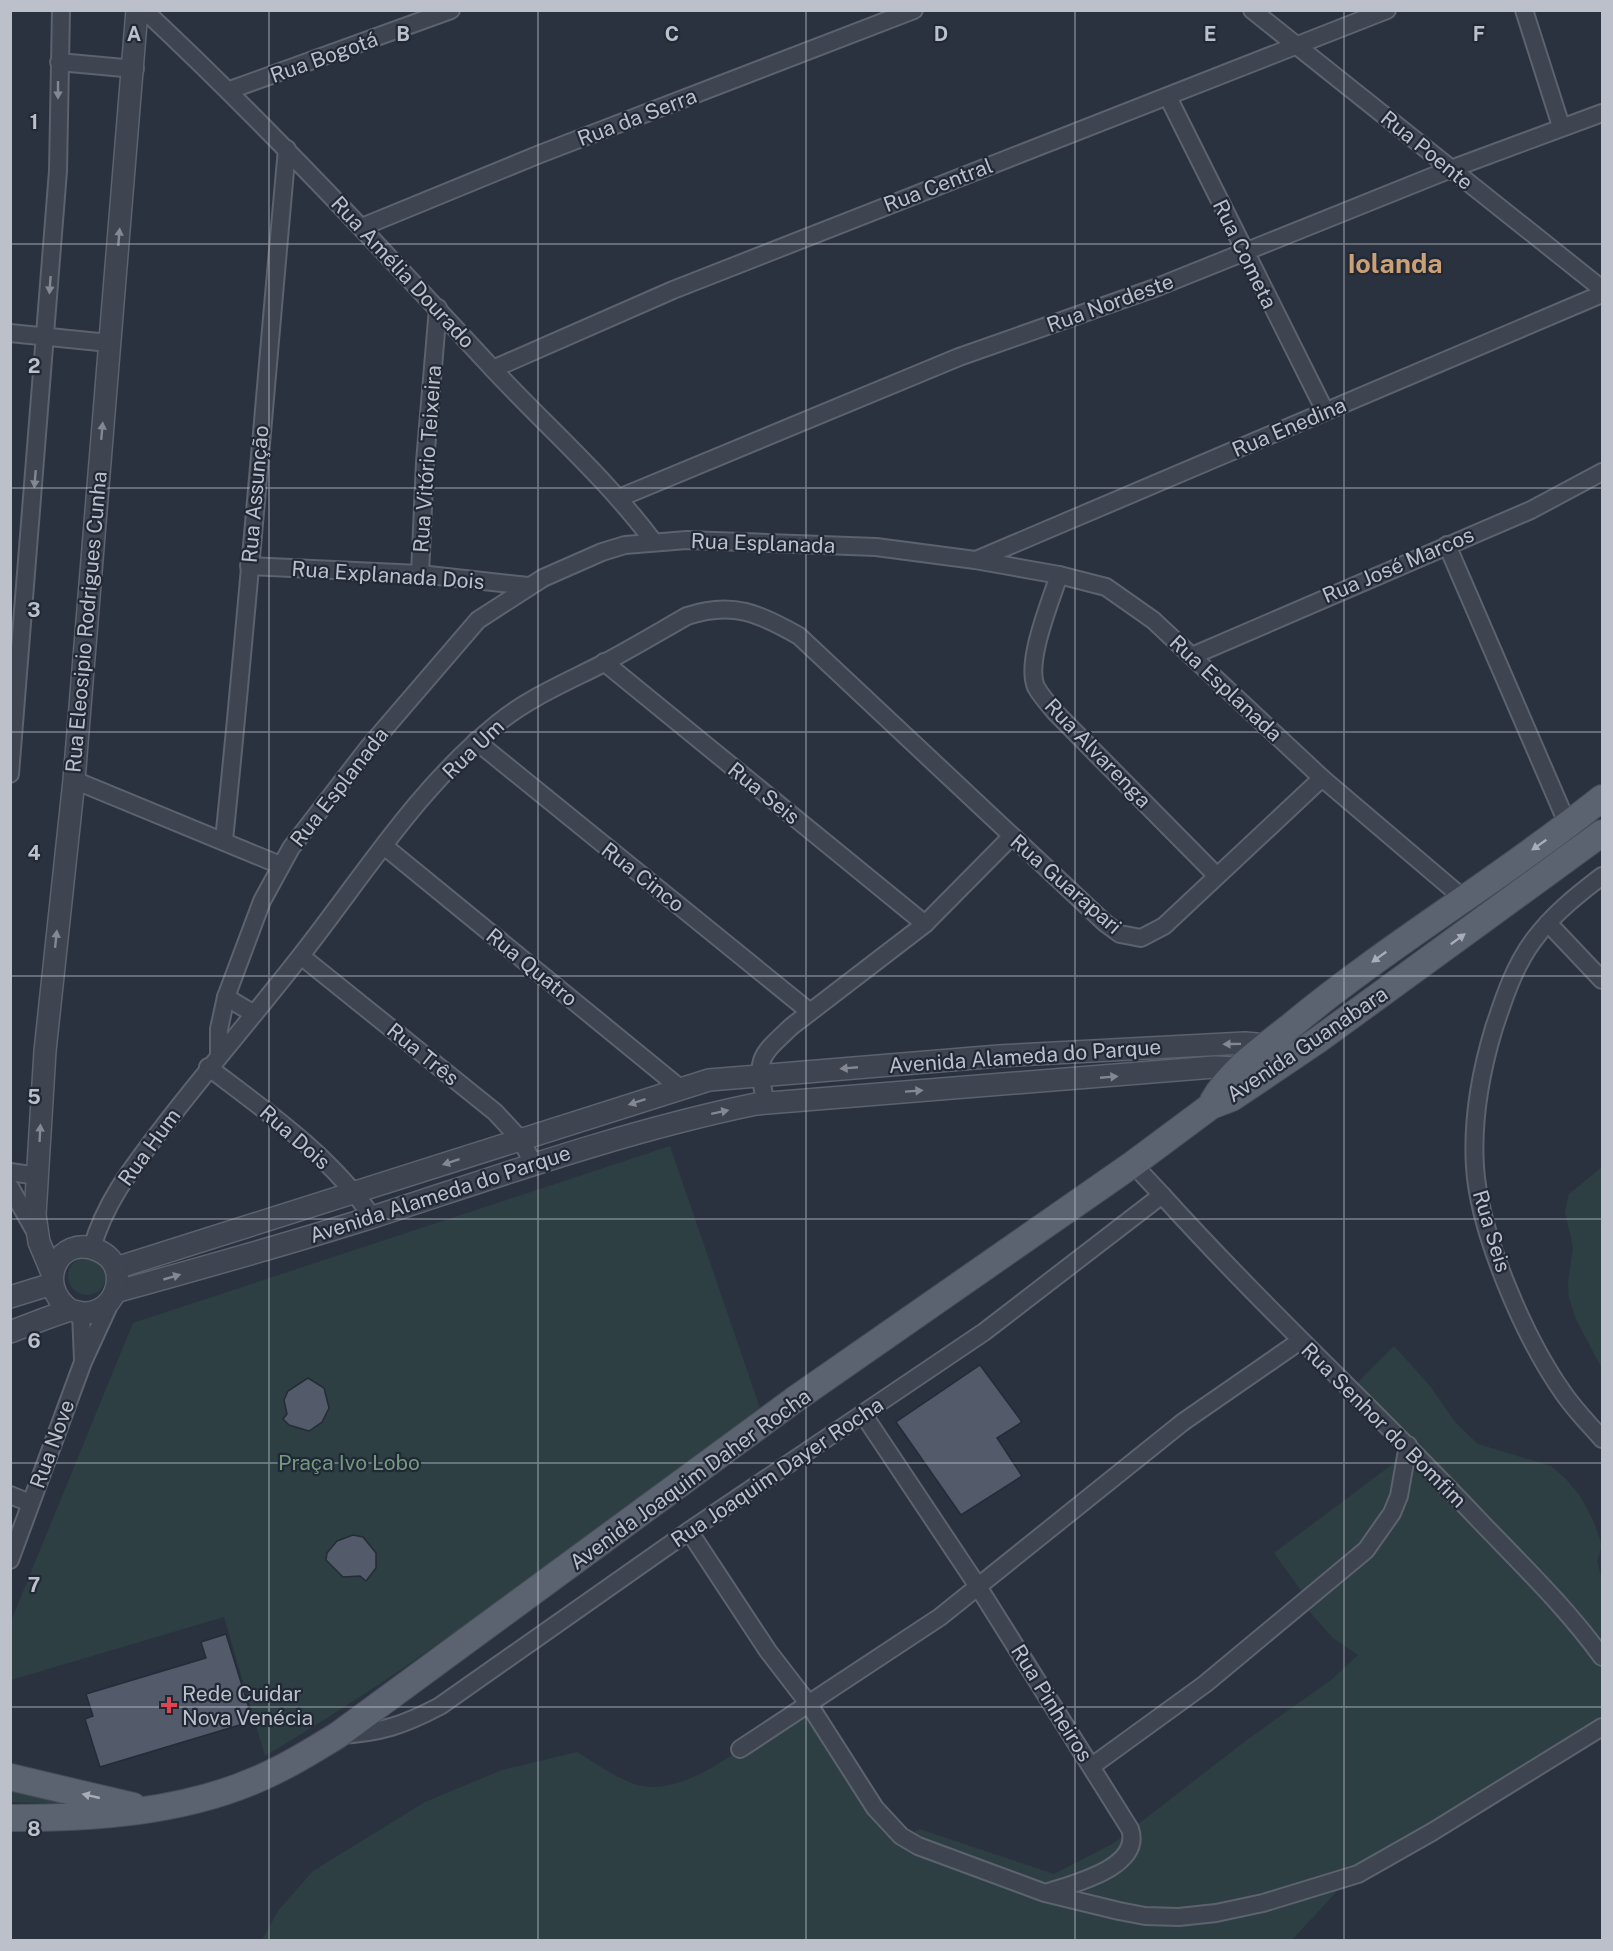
<svg xmlns="http://www.w3.org/2000/svg" width="1613" height="1951" font-family="'Public Sans',sans-serif">
<rect width="100%" height="100%" fill="#2a3240"/>
<!-- green -->
<g fill="#2d3f42">
<path d="M670 1146 760 1408C598 1528 438 1653 265 1756L224 1617 11 1680V1621L133 1323Z"/>
<polygon points="1602,1167 1602,1369 1576,1319 1569,1298 1568,1283 1573,1247 1565,1212 1569,1194"/>
<circle cx="87" cy="1276" r="19"/>
<path d="M1394 1346 1430 1386 1455 1422 1478 1444 1551 1466 1566 1479 1580 1496 1593 1520 1602 1545 1597 1562 1602 1579V1731L1339 1889 1292 1940H262L278 1911 313 1871 425 1802 502 1770 577 1752C597 1764 627 1787 652 1787 700 1787 756 1737 794 1710L808 1718 908 1834 920 1829 1054 1874 1114 1843 1248 1739 1331 1680 1358 1655 1333 1638 1308 1610 1302 1592 1274 1553 1414 1448 1355 1385Z"/>
<polygon points="10,1785 75,1804 11,1802"/>
</g>
<!-- building -->
<g fill="#535b6b" stroke="#252b38" stroke-width="1.5">
<polygon points="980,1365 1022,1422 997,1438 1022,1476 961,1515 896,1422"/>
<polygon points="308,1378 324,1388 329,1408 322,1422 309,1431 289,1425 283,1419 287,1414 284,1400 288,1391"/>
<polygon points="353,1535 363,1537 376,1553 376,1568 366,1581 360,1576 343,1577 326,1560 327,1553 337,1541"/>
<polygon points="226,1634 253,1721 100,1767 85,1719 93,1716 86,1694 206,1658 201,1642"/>
</g>
<g fill="none" stroke-linecap="round" stroke-linejoin="round">
<defs>
<g id="minor">
<path d="M144 10C266 124 379 246 492 368 546 426 606 478 653 541"/>
<polyline points="1252,10 1602,289"/>
<polyline points="1524,10 1561,126"/>
<polyline points="59,62 135,69"/>
<polyline points="230,90 451,10"/>
<polyline points="1168,97 1325,411"/>
<polyline points="362,227 540,154 914,10"/>
<polyline points="10,333 109,343"/>
<polyline points="493,369 673,290 1387,10"/>
<polyline points="619,498 959,357 1155,288 1451,169 1602,113"/>
<polyline points="1447,545 1568,825"/>
<polyline points="976,560 1602,294"/>
<polyline points="249,566 420,574 528,586"/>
<polyline points="420,574 425,462 438,308"/>
<path d="M1059 575C1051 601 1025 661 1036 687 1041 696 1049 705 1056 713L1217 876"/>
<polyline points="1192,656 1531,510 1602,472"/>
<polyline points="604,662 925,924"/>
<polyline points="476,741 810,1012"/>
<polyline points="10,774 58,171 61,10"/>
<polyline points="74,780 280,865"/>
<path d="M224 840C248 610 266 379 287 149"/>
<polyline points="384,846 680,1088"/>
<path d="M1602 876C1577 895 1552 915 1533 941 1514 967 1504 998 1494 1028 1480 1074 1472 1119 1475 1167 1479 1233 1525 1339 1564 1394 1575 1410 1589 1424 1602 1439"/>
<polyline points="1548,923 1602,980"/>
<polyline points="301,956 495,1112 521,1140 533,1163"/>
<polyline points="226,997 254,1014"/>
<polyline points="219,1055 219,1029 226,997 262,901 291,848 368,748 478,620 543,578 602,552 625,545 687,540 876,547 975,560 1059,575 1106,587 1153,620 1322,778 1463,898"/>
<path d="M208 1067C266 1111 331 1156 372 1217"/>
<path d="M766 1103C755 1058 759 1057 792 1026L925 924 1011 837"/>
<polyline points="10,1172 38,1176"/>
<polyline points="10,1187 36,1233"/>
<path d="M1162 1195C1263 1307 1374 1409 1477 1518 1520 1563 1566 1607 1602 1657"/>
<path d="M92 1248C105 1202 132 1168 160 1131 205 1072 253 1017 299 958 362 878 418 787 498 723 530 697 567 682 604 663 632 648 659 632 687 616 732 601 759 613 799 636L1105 923 1120 934 1141 938 1164 926 1322 778"/>
<polyline points="81,1313 83,1360"/>
<path d="M863 1414 977 1585 1130 1829C1143 1868 1071 1884 1046 1893"/>
<polyline points="10,1495 30,1503"/>
<polyline points="689,1531 768,1651 808,1703 875,1808 901,1836 918,1846 1045,1893 1119,1911 1145,1916 1179,1917 1216,1913 1263,1903 1358,1874 1432,1832 1602,1727"/>
<polyline points="10,1560 83,1362 111,1301"/>
<path d="M339 1735C380 1733 404 1725 440 1706L689 1531 984 1332 1162 1195 1133 1164"/>
<polyline points="740,1749 940,1617 1183,1422 1300,1341"/>
<polyline points="1092,1766 1205,1684 1366,1550 1392,1513 1399,1496 1408,1445"/>
</g>
<g id="tertiary">
<polyline points="116,1268 709,1080 999,1056 1245,1043 1256,1044 1273,1052"/>
<polyline points="52,1273 39,1242 35,1215 45,1051 74,780 137,10"/>
<path d="M115 1292C202 1268 288 1244 373 1217 499 1176 625 1131 756 1104L1214 1067 1236 1068 1248 1075"/>
<polyline points="10,1297 52,1284"/>
<path d="M10 1332C29 1325 48 1317 67 1311 73 1309 78 1313 84 1313 106 1313 120 1294 117 1273 115 1262 107 1254 97 1250 59 1234 34 1284 70 1310"/>
</g>
<g id="primary">
<path d="M1213 1101C1230 1070 1265 1047 1292 1025 1391 943 1502 878 1602 798"/>
<polyline points="10,1777 133,1806"/>
<path d="M10 1818C93 1818 181 1813 258 1779 286 1767 312 1751 338 1735L794 1400 1133 1164 1211 1106 1232 1098 1318 1040 1602 833"/>
</g>
</defs>
<!-- minor casing -->
<use href="#minor" stroke="#5c626e" stroke-width="20"/>
<!-- tertiary casing -->
<use href="#tertiary" stroke="#5c626e" stroke-width="24"/>
<!-- primary casing -->
<use href="#primary" stroke="#484d5a" stroke-width="28"/>
<!-- minor -->
<use href="#minor" stroke="#3e4450" stroke-width="16"/>
<!-- tertiary -->
<use href="#tertiary" stroke="#3e4450" stroke-width="21"/>
<!-- primary -->
<use href="#primary" stroke="#5c6370" stroke-width="26"/>
</g>
<!-- one-way arrows -->
<defs><path id="oneway-solid" d="M-6-.8H1V-3.2L6.5 0L1 3.2V.8H-6Z" transform="scale(1.5)"/></defs>
<g fill="#838893">
<use href="#oneway-solid" transform="translate(58 90) rotate(90)"/>
<use href="#oneway-solid" transform="translate(119 237) rotate(-85)"/>
<use href="#oneway-solid" transform="translate(50 285) rotate(94)"/>
<use href="#oneway-solid" transform="translate(102 431) rotate(-85)"/>
<use href="#oneway-solid" transform="translate(35 479) rotate(95)"/>
<use href="#oneway-solid" transform="translate(56 939) rotate(-84)"/>
<use href="#oneway-solid" transform="translate(1232 1044) rotate(179)"/>
<use href="#oneway-solid" transform="translate(849 1068) rotate(175)"/>
<use href="#oneway-solid" transform="translate(1109 1077) rotate(-5)"/>
<use href="#oneway-solid" transform="translate(914 1091) rotate(-4)"/>
<use href="#oneway-solid" transform="translate(637 1102) rotate(162)"/>
<use href="#oneway-solid" transform="translate(720 1112) rotate(-12)"/>
<use href="#oneway-solid" transform="translate(40 1133) rotate(-87)"/>
<use href="#oneway-solid" transform="translate(451 1162) rotate(162)"/>
<use href="#oneway-solid" transform="translate(172 1277) rotate(-16)"/>
</g>
<g fill="#a8adb8">
<use href="#oneway-solid" transform="translate(1539 845) rotate(145)"/>
<use href="#oneway-solid" transform="translate(1458 939) rotate(-36)"/>
<use href="#oneway-solid" transform="translate(1379 957) rotate(144)"/>
<use href="#oneway-solid" transform="translate(91 1796) rotate(-167)"/>
</g>
<!-- grid -->
<path fill="none" stroke="#bbc0ca" stroke-width="1.5" stroke-opacity="0.55" d="M269 10V1940M538 10V1940M806 10V1940M1075 10V1940M1344 10V1940M10 244H1602M10 488H1602M10 732H1602M10 976H1602M10 1219H1602M10 1463H1602M10 1707H1602"/>
<!-- markers -->
<path fill="#e0444e" stroke="#222936" stroke-width="2" d="M166 1696h6v6h6v6h-6v6h-6v-6h-6v-6h6z"/>
<g text-anchor="middle" dominant-baseline="central" stroke-width="4.5" stroke-linejoin="round" paint-order="stroke">
<!-- street labels -->
<g font-size="21" fill="#bbc0ca" stroke="#222936">
<text transform="translate(324 57) rotate(-20)">Rua Bogotá</text>
<text transform="translate(637 117) rotate(-21)">Rua da Serra</text>
<text transform="translate(1427 150) rotate(39)">Rua Poente</text>
<text transform="translate(938 185) rotate(-21)">Rua Central</text>
<text transform="translate(1245 254) rotate(64)">Rua Cometa</text>
<text transform="translate(403 272) rotate(47)">Rua Amélia Dourado</text>
<text transform="translate(1110 303) rotate(-20)">Rua Nordeste</text>
<text transform="translate(1289 427) rotate(-23)">Rua Enedina</text>
<text transform="translate(427 459) rotate(-86)">Rua Vitório Teixeira</text>
<text transform="translate(255 494) rotate(-85)">Rua Assunção</text>
<text transform="translate(763 543) rotate(2)">Rua Esplanada</text>
<text transform="translate(1398 565) rotate(-23)">Rua José Marcos</text>
<text transform="translate(388 575) rotate(4)">Rua Explanada Dois</text>
<text transform="translate(86 622) rotate(-85)">Rua Eleosipio Rodrigues Cunha</text>
<text transform="translate(1226 688) rotate(43)">Rua Esplanada</text>
<text transform="translate(473 749) rotate(-44)">Rua Um</text>
<text transform="translate(1098 753) rotate(46)">Rua Alvarenga</text>
<text transform="translate(339 787) rotate(-52)">Rua Esplanada</text>
<text transform="translate(764 793) rotate(39)">Rua Seis</text>
<text transform="translate(643 877) rotate(38)">Rua Cinco</text>
<text transform="translate(1066 884) rotate(41)">Rua Guarapari</text>
<text transform="translate(532 967) rotate(39)">Rua Quatro</text>
<text transform="translate(1307 1044) rotate(-34)">Avenida Guanabara</text>
<text transform="translate(423 1054) rotate(39)">Rua Três</text>
<text transform="translate(1025 1056) rotate(-4)">Avenida Alameda do Parque</text>
<text transform="translate(295 1137) rotate(41)">Rua Dois</text>
<text transform="translate(149 1147) rotate(-54)">Rua Hum</text>
<text transform="translate(440 1194) rotate(-18)">Avenida Alameda do Parque</text>
<text transform="translate(1492 1231) rotate(73)">Rua Seis</text>
<text transform="translate(1384 1425) rotate(45)">Rua Senhor do Bomfim</text>
<text transform="translate(52 1444) rotate(-70)">Rua Nove</text>
<text transform="translate(777 1472) rotate(-34)">Rua Joaquim Dayer Rocha</text>
<text transform="translate(690 1479) rotate(-36)">Avenida Joaquim Daher Rocha</text>
<text transform="translate(1052 1703) rotate(58)">Rua Pinheiros</text>
</g>
<!-- park labels -->
<g font-size="21" fill="#75997f" stroke="#222936">
<text x="349" y="1462">Praça Ivo Lobo</text>
</g>
<!-- poi labels -->
<g font-size="21" fill="#bbc0ca" stroke="#222936" text-anchor="start">
<text x="182" y="1693">Rede Cuidar<tspan x="182" dy="24">Nova Venécia</tspan></text>
</g>
<!-- district labels -->
<g font-size="27" font-weight="bold" fill="#cca075" stroke="#222936">
<text x="1395" y="263">Iolanda</text>
</g>
</g>
<g font-size="20" text-anchor="middle" font-weight="bold" fill="#bbc0ca" stroke="#222936" stroke-width="4.5" stroke-linejoin="round" paint-order="stroke">
<text x="134" y="41">A</text>
<text x="403" y="41">B</text>
<text x="672" y="41">C</text>
<text x="941" y="41">D</text>
<text x="1210" y="41">E</text>
<text x="1479" y="41">F</text>
<text x="34" y="129">1</text>
<text x="34" y="373">2</text>
<text x="34" y="617">3</text>
<text x="34" y="860">4</text>
<text x="34" y="1104">5</text>
<text x="34" y="1348">6</text>
<text x="34" y="1592">7</text>
<text x="34" y="1836">8</text>
</g>
<!-- border -->
<rect width="1613" height="1951" fill="none" stroke="#bbc0ca" stroke-width="24"/>
</svg>
